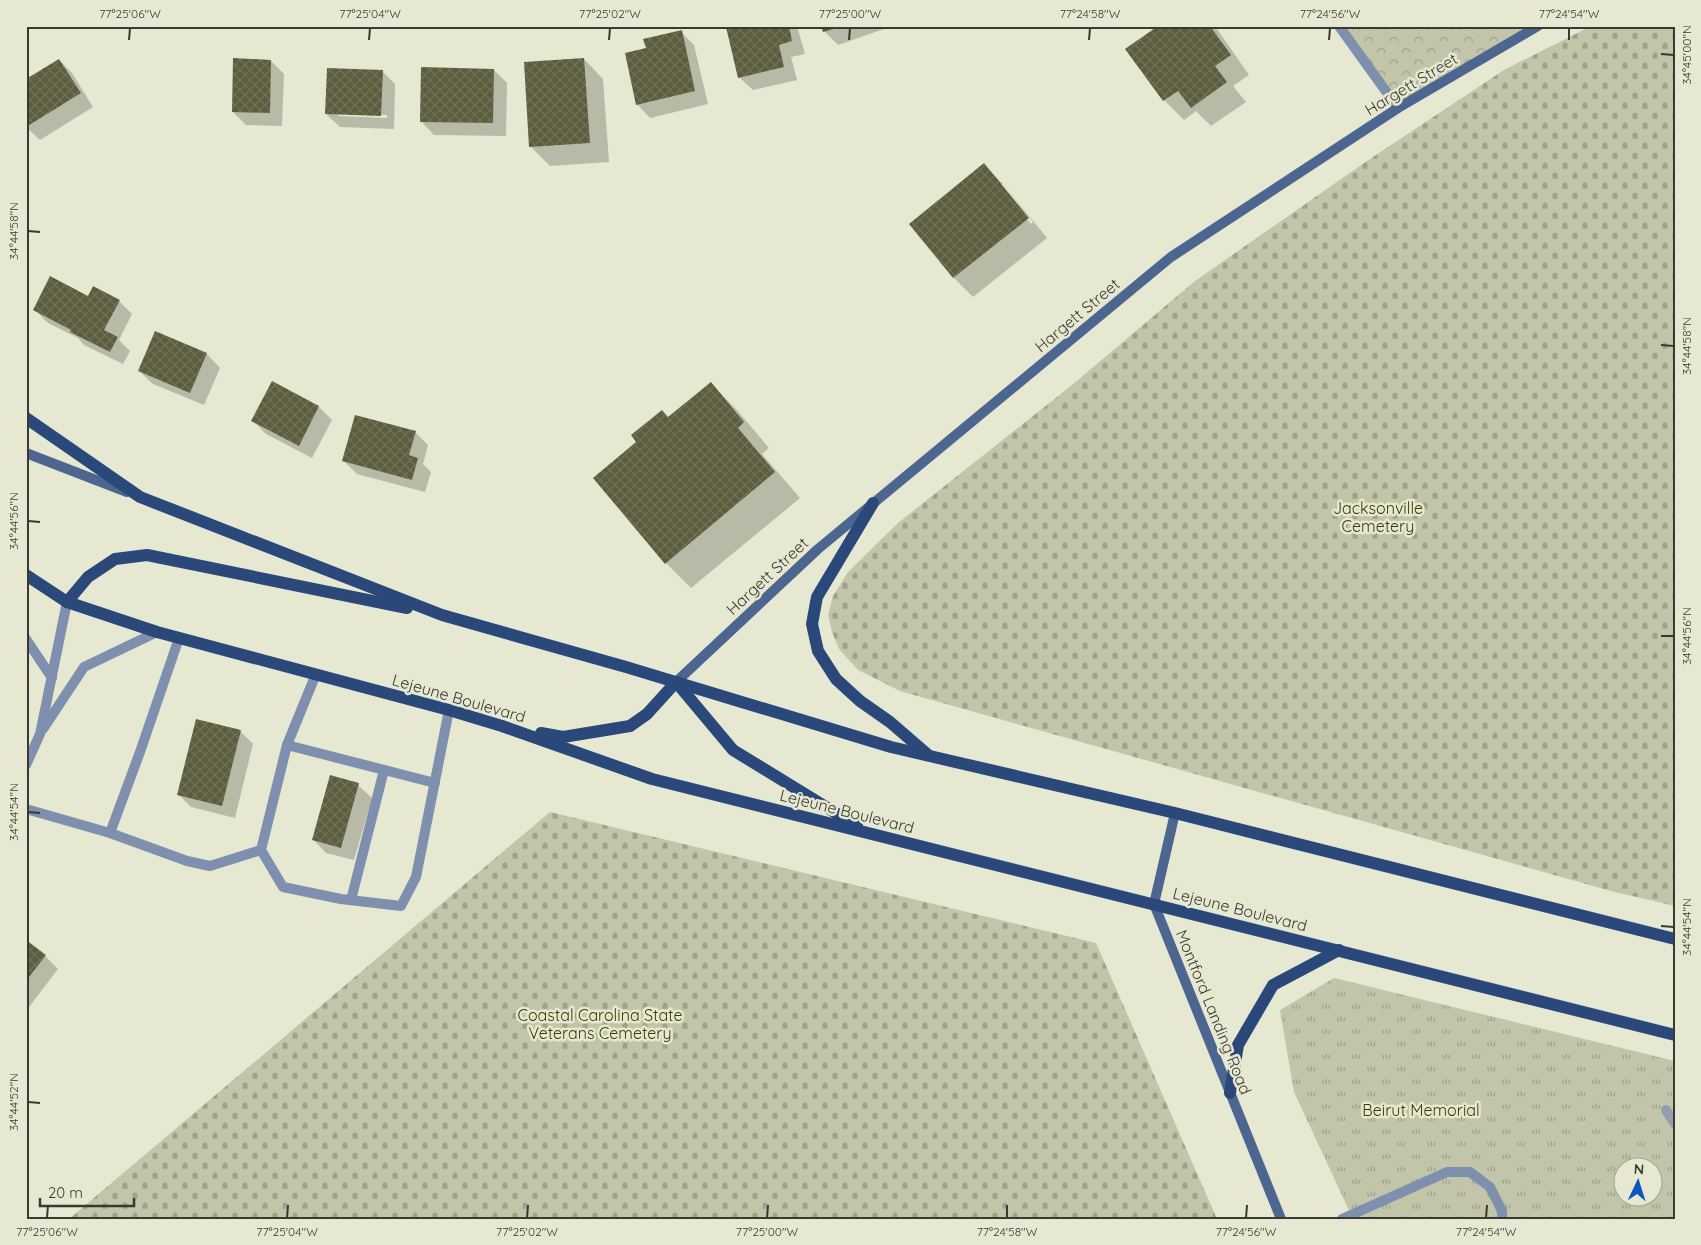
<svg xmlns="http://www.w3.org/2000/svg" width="1701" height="1245" font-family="Quicksand,sans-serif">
<defs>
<pattern id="grass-tufts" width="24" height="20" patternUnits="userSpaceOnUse" patternTransform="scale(1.25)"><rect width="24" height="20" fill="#c3c5aa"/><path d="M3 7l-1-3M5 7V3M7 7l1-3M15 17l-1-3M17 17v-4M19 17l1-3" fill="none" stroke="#9fa18b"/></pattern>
<pattern id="forest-crowns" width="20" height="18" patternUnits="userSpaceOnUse" patternTransform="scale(1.25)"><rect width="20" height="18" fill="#c3c5aa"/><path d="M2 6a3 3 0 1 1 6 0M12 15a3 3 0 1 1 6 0" fill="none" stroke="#9fa18b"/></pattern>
<pattern id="cemetery-stones" width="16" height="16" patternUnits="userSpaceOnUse" patternTransform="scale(1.25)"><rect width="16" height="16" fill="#c3c5aa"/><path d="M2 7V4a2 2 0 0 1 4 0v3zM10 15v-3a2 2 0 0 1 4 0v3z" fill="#9fa18b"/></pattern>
<pattern id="building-cross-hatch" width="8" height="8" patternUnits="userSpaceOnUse" patternTransform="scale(1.25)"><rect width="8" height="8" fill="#5b5d3e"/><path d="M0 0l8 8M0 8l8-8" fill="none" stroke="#707258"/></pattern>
</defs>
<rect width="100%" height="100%" fill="#e6e8d1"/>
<!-- grass -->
<path fill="url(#grass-tufts)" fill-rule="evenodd" d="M1334 978 1675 1061V1219H1353L1294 1092 1280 1010ZM1624 1168H1654V1198H1624Z"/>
<!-- forest -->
<polygon fill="url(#forest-crowns)" points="1339,26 1538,26 1398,108"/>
<!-- cemetery -->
<g fill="url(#cemetery-stones)">
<polygon points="1591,26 1675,26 1675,906 1611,891 900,691 858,670 839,649 832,632 828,615 833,596 848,572 898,523 1072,385 1195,281 1367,161 1504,70"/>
<polygon points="550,812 1096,943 1217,1219 69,1219"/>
</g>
<!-- shadow -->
<g fill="#0003" fill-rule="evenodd">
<polygon points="733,26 797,26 805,54 791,57 797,80 753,90 739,77 727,28"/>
<polygon points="823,26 886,26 887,28 838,45 825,32"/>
<polygon points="1160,26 1215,26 1249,75 1233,86 1246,102 1211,126 1196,111 1184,120 1164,100 1127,50"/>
<polygon points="681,32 694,45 708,104 650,118 637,104 647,49"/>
<polygon points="584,59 603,79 609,162 550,166 530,146"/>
<polygon points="59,60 72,73 93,107 40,140 26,127"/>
<polygon points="271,61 284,74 282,126 246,125 233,112"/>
<polygon points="494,70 507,83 506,136 434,135 421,121"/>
<path d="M382 71 395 84 394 129 340 127 326 114ZM338 113 387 115V118L338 116Z"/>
<path d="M984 165 1004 185 1047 238 973 297 954 278 911 224ZM1000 184H1003L1033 222 1031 224Z"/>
<polygon points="89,298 119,301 132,314 119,340 130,351 123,364 84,345 78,338 48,323 35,310"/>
<polygon points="156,333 207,354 220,368 204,405 153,384 139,371"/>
<polygon points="272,383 319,407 332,420 312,458 266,434 253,421"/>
<polygon points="710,383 736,409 769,448 762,454 800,498 691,588 666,563"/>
<polygon points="415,432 428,445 423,464 431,472 425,492 357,474 344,461"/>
<polygon points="240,731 253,744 235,818 191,807 178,794"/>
<polygon points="358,785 372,798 354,860 326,853 313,839"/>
<polygon points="26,942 45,956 58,969 26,1011"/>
</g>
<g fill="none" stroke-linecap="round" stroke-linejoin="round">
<!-- stream -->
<polyline stroke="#929fb2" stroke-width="10" points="1666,1110 1675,1124"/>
</g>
<!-- building -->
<g fill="url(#building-cross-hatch)">
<polygon points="789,26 792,41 779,45 784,67 738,78 726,27"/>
<polygon points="821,26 841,26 841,27 823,32"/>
<polygon points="1158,26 1210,26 1231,55 1215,66 1227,82 1191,108 1178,91 1163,101 1125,49"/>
<polygon points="682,30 695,91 636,105 625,53 646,48 643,39"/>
<polygon points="233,58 271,60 270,113 232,112"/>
<polygon points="584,58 590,143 529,147 524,62"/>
<polygon points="59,59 81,93 26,127 26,79"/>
<polygon points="421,67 494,69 493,123 420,122"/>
<polygon points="327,68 383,70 381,116 325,114"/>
<polygon points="984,163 1029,218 953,278 909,224"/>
<polygon points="50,276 88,296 93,286 120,300 104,330 118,337 110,352 70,332 71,330 33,310"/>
<polygon points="155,331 207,353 190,393 138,371"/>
<polygon points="272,381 319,406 299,446 251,421"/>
<polygon points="711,382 744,422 738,428 775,472 665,564 593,478 636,442 631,435 662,410 668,417"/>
<polygon points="355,415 416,431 409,455 418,458 412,480 342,461"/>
<polygon points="196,719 241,730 222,806 177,795"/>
<polygon points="330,775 359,783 341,848 312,840"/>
<polygon points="26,940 46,955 26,981"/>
</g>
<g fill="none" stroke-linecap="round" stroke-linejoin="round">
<!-- service -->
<g stroke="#7e90ad" stroke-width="10">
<polyline points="316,674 287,745 261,850 283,887 341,899 401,906 416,877 449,710"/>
<polyline points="287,745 435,783"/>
<polyline points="26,809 110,833 187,861 210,866 261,850"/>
<polyline points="110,833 140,752 179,638"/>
<polyline points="351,900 384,770"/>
<polyline points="1342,1219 1447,1172 1470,1172 1490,1187 1502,1211 1502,1219"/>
</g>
<!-- minor -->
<g stroke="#7e90ad" stroke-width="10">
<polyline points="1339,26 1398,108"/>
<polyline points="26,639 52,678"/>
<polyline points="43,729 84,667 157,632"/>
<polyline points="26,765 40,734 67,602"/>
</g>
<!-- secondary -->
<g stroke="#4c6690" stroke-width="10">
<polyline points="26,453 127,492"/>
<polyline points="676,682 818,549 1171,257 1398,108 1538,26"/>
<polyline points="1175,813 1154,904 1281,1219"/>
</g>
<!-- primary -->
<g stroke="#2a487a" stroke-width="12">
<polyline points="26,418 140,497 442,615 626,667 891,747 1175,813 1675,939"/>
<polyline points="873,503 817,597 812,624 818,651 836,679 860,701 890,722 927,754"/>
<polyline points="26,575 67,602 157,632 449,710 502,726 652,779 1675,1035"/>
<polyline points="67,602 88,577 115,559 147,555 407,608"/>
<polyline points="676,682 733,750 857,826"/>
<polyline points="541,733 563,737 630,726 647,714 676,682"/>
<polyline points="1230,1093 1238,1045 1273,985 1339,950"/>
</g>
</g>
<!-- ticks -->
<path fill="none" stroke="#383930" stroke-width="2" d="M129 40 130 28M369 40 370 28M609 40 610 28M849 40 850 28M1089 40 1090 28M1329 40 1330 28M1569 40V28M1661 54 1674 55M28 231 40 232M1661 345 1674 346M28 521 40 522M1661 636H1674M28 812 40 813M1661 926 1674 927M28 1102 40 1103M47 1218 48 1205M287 1218 288 1205M527 1218 528 1205M767 1218 768 1205M1007 1218V1205M1246 1218 1247 1205M1486 1218 1487 1205"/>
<g text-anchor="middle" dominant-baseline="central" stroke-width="5" stroke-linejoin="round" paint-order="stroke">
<!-- street labels -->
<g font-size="16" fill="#383930" stroke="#e6e8d1">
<text transform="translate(1411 84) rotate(-31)">Hargett Street</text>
<text transform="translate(1077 315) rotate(-40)">Hargett Street</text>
<text transform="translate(767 576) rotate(-43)">Hargett Street</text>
<text transform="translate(459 698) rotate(16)">Lejeune Boulevard</text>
<text transform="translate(847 811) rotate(14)">Lejeune Boulevard</text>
<text transform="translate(1240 909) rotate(14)">Lejeune Boulevard</text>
<text transform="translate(1214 1012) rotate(68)">Montford Landing Road</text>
</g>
<!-- park labels -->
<g font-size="16" fill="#3b3d00" stroke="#e6e8d1">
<text x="1378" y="508">Jacksonville<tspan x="1378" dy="18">Cemetery</tspan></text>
<text x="600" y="1015">Coastal Carolina State<tspan x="600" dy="18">Veterans Cemetery</tspan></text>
<text x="1421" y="1110">Beirut Memorial</text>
</g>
</g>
<!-- border -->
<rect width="1701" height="1245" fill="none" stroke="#e6e8d1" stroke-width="55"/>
<!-- north arrow -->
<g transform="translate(1638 1182) rotate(4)"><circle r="24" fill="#e6e8d1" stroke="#a0a291"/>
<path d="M0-4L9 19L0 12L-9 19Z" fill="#0d56c0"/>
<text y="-8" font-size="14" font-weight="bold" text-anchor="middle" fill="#383930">N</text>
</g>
<!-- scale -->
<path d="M40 1198v8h94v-8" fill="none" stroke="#383930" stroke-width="2.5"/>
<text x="48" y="1198" font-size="15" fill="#383930" stroke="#e6e8d1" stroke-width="4" paint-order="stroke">20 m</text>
<rect x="28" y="28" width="1646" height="1190" fill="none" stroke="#383930" stroke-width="2"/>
<g font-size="12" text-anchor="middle" fill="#383930">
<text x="130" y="18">77°25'06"W</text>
<text x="370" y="18">77°25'04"W</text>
<text x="610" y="18">77°25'02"W</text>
<text x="850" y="18">77°25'00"W</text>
<text x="1090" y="18">77°24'58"W</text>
<text x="1330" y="18">77°24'56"W</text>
<text x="1569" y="18">77°24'54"W</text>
<text transform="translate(1687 55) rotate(-90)" y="4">34°45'00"N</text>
<text transform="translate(14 231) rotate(-90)" y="4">34°44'58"N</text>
<text transform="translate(1687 346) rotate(-90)" y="4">34°44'58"N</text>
<text transform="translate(14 521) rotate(-90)" y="4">34°44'56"N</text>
<text transform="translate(1687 636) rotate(-90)" y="4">34°44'56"N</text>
<text transform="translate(14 812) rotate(-90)" y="4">34°44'54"N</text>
<text transform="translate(1687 927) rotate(-90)" y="4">34°44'54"N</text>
<text transform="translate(14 1102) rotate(-90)" y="4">34°44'52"N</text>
<text x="47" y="1236">77°25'06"W</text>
<text x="287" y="1236">77°25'04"W</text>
<text x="527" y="1236">77°25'02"W</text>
<text x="767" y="1236">77°25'00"W</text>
<text x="1007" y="1236">77°24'58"W</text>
<text x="1246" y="1236">77°24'56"W</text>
<text x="1486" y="1236">77°24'54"W</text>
</g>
</svg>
